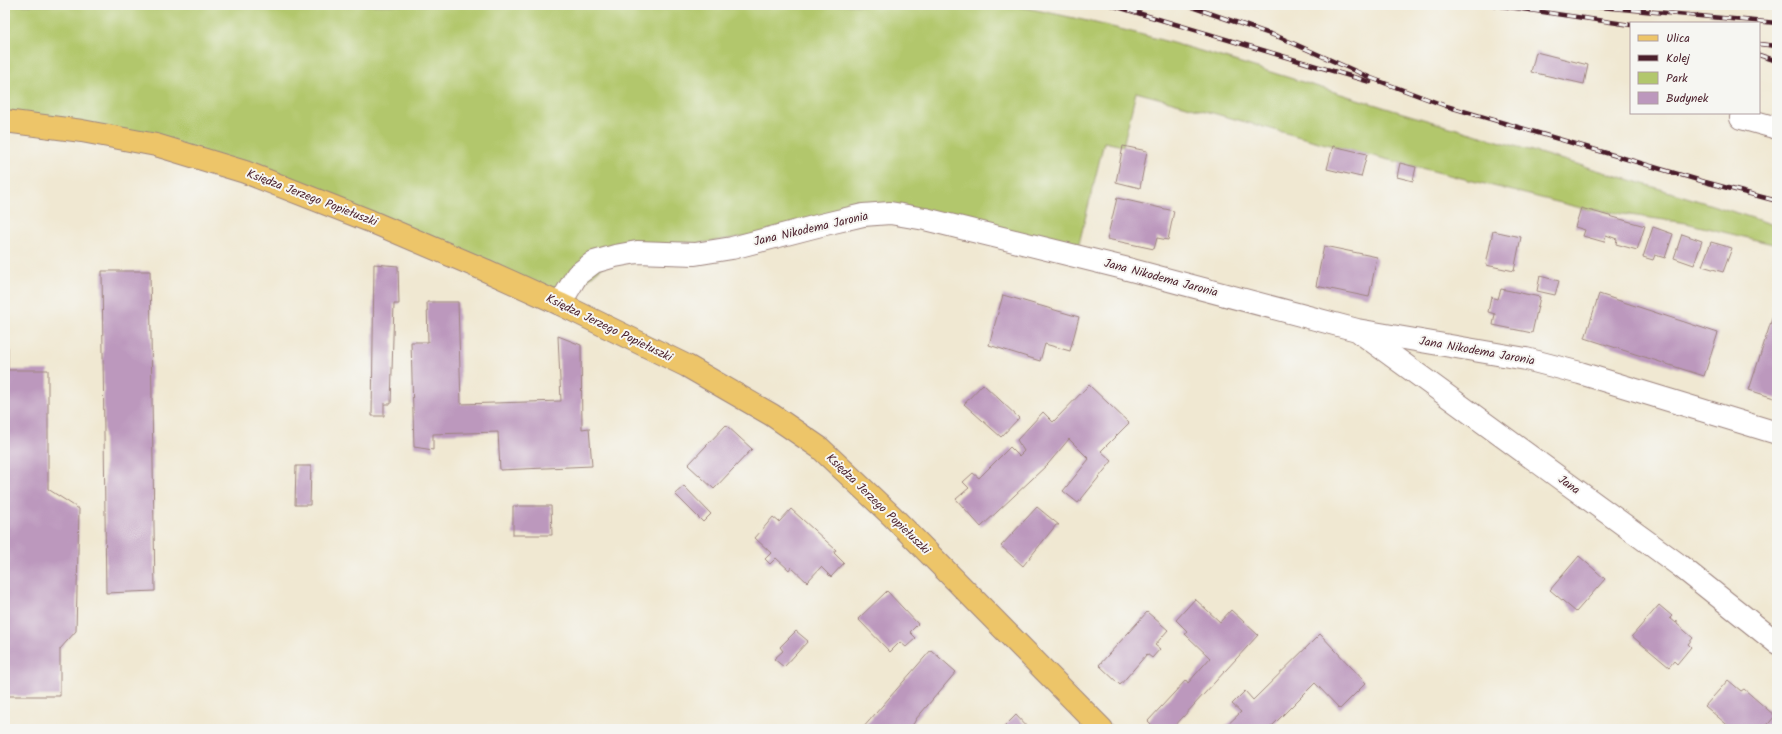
<svg xmlns="http://www.w3.org/2000/svg" width="1782" height="734" font-family="Kalam,sans-serif">
<rect width="100%" height="100%" fill="#f6f6f2"/>
<filter id="ink" filterUnits="userSpaceOnUse"><feTurbulence type="fractalNoise" baseFrequency=".025" numOctaves="2"/><feDisplacementMap in="SourceGraphic" scale="8" xChannelSelector="R" yChannelSelector="G"/><feConvolveMatrix kernelMatrix="1 2 1 2 8 2 1 2 1" color-interpolation-filters="sRGB"/></filter>
<filter id="wash" filterUnits="userSpaceOnUse"><feTurbulence type="fractalNoise" baseFrequency=".012" numOctaves="4" result="noise"/><feDisplacementMap in="SourceGraphic" scale="16" xChannelSelector="R" yChannelSelector="G"/><feGaussianBlur stdDeviation="0.9" result="paint"/><feColorMatrix in="noise" values="0 0 0 0 0 0 0 0 0 0 0 0 0 0 0 0 0 1.4 0 .05"/><feComposite in="paint" operator="in"/></filter>
<g filter="url(#wash)">
<rect width="100%" height="100%" fill="#f0e8d2"/>
<!-- green -->
<path fill="#b2c76c" stroke="#7e734c" d="M5 5H1009C1141 28 1268 72 1396 111 1523 149 1651 184 1777 226V245L1686 223 1581 208 1333 146 1136 92 1123 146 1104 142 1076 256 925 219 821 225 615 256 560 304 245 172 5 121Z"/>
<g id="blocks">
<!-- building -->
<g fill="#bc98bd">
<polygon points="1536,52 1588,65 1584,84 1531,72"/>
<polygon points="1123,146 1147,151 1140,188 1116,182"/>
<polygon points="1333,146 1367,154 1361,177 1327,169"/>
<polygon points="1400,163 1416,167 1413,181 1397,177"/>
<polygon points="1117,198 1174,211 1168,240 1157,238 1154,249 1107,239"/>
<polygon points="1581,208 1645,226 1637,250 1616,244 1617,239 1606,235 1604,242 1583,236 1585,230 1575,227"/>
<polygon points="1653,227 1673,234 1665,258 1655,255 1653,260 1643,257"/>
<polygon points="1493,231 1521,237 1514,271 1486,265"/>
<polygon points="1682,234 1702,241 1694,265 1674,258"/>
<polygon points="1711,242 1732,248 1723,272 1702,266"/>
<polygon points="1324,246 1377,257 1369,297 1316,286"/>
<polygon points="374,264 398,266 399,304 394,304 391,404 384,404 384,416 372,416"/>
<polygon points="102,271 150,271 155,591 106,593"/>
<polygon points="1540,276 1559,281 1555,295 1537,291"/>
<polygon points="1501,289 1540,297 1532,333 1493,325 1495,314 1488,312 1491,297 1498,299"/>
<polygon points="1599,294 1718,333 1704,376 1585,338"/>
<polygon points="1003,295 1079,317 1070,351 1045,344 1040,361 989,345"/>
<polygon points="427,302 458,302 461,404 561,401 558,336 581,345 582,429 589,428 592,466 500,470 498,432 433,434 433,450 414,447 411,342 428,342"/>
<polygon points="1777,303 1777,399 1749,390"/>
<polygon points="5,347 8,347 8,370 48,370 48,489 79,509 76,631 60,649 60,696 5,696"/>
<polygon points="983,384 1019,418 1001,437 964,404"/>
<polygon points="1089,385 1129,423 1101,451 1112,461 1078,503 1063,491 1089,459 1069,439 1048,464 981,527 956,499 969,488 963,482 973,473 979,478 1010,447 1019,456 1024,451 1017,440 1043,412 1053,422"/>
<polygon points="726,425 752,449 714,489 688,465"/>
<polygon points="296,466 311,466 310,505 295,505"/>
<polygon points="684,486 711,514 703,522 675,494"/>
<polygon points="513,506 551,506 552,535 513,535"/>
<polygon points="1037,507 1059,525 1056,525 1023,566 1001,546"/>
<polygon points="791,509 836,550 834,553 844,563 831,577 821,567 807,582 791,567 789,570 776,558 770,564 765,559 771,553 755,538 773,517 779,522"/>
<polygon points="1579,556 1605,579 1576,612 1550,590"/>
<polygon points="887,591 918,624 910,632 916,638 906,647 900,642 890,652 858,619"/>
<polygon points="1195,599 1220,622 1231,610 1258,635 1172,729 1156,729 1148,721 1186,680 1188,683 1210,658 1185,634 1188,632 1176,620"/>
<polygon points="1659,605 1672,616 1670,618 1676,623 1677,621 1677,624 1693,638 1688,644 1691,647 1677,664 1674,661 1669,667 1632,636"/>
<polygon points="1147,612 1168,630 1155,645 1160,649 1152,658 1147,654 1120,685 1099,665"/>
<polygon points="796,631 808,641 784,667 774,659 783,651 780,647"/>
<polygon points="1320,634 1366,683 1340,709 1315,683 1269,729 1223,729 1241,712 1232,704 1245,691 1253,700"/>
<polygon points="931,650 956,672 916,719 914,723 909,729 862,729"/>
<polygon points="1728,680 1741,691 1744,689 1775,716 1764,729 1732,729 1705,706"/>
<polygon points="1016,715 1029,729 1002,729"/>
</g>
</g>
</g>
<g filter="url(#ink)">
<use href="#blocks" fill-opacity="0" stroke="#9d847e" stroke-width="1"/>
<g fill="none" stroke-linecap="round" stroke-linejoin="round">
<defs>
<g id="minor">
<polyline points="1741,118 1777,128"/>
<polyline points="560,304 577,275 594,262 615,256 637,252 695,254 732,248 821,225 863,215 890,213 925,219 1124,268 1357,330 1526,359 1580,373 1777,433"/>
<polyline points="1361,333 1679,565 1777,643"/>
</g>
<polyline id="major" points="5,121 82,131 156,145 245,172 370,221 485,270 560,304 687,366 772,415 820,448 892,516 1102,729"/>
</defs>
<!-- minor casing -->
<use href="#minor" stroke="#9d847e" stroke-width="24"/>
<!-- major casing -->
<use href="#major" stroke="#9d847e" stroke-width="24"/>
<!-- minor -->
<use href="#minor" stroke="#fff" stroke-width="22"/>
<!-- major -->
<use href="#major" stroke="#edc569" stroke-width="22"/>
<defs>
<g id="rail">
<polyline points="1111,5 1370,82"/>
<polyline points="1186,5 1279,37 1371,78 1446,106 1705,182 1777,201"/>
<polyline points="1495,5 1631,25"/>
<polyline points="1578,5 1777,23"/>
<polyline points="1759,44 1777,46"/>
<polyline points="1759,55 1777,61"/>
</g>
</defs>
<!-- rail casing -->
<use href="#rail" stroke="#4a1f2b" stroke-width="4.5"/>
<!-- rail -->
<use href="#rail" stroke="#f6f6f2" stroke-width="3" stroke-dasharray="9" stroke-linecap="butt"/>
</g>
</g>
<g text-anchor="middle" dominant-baseline="central" stroke-width="4" stroke-linejoin="round" paint-order="stroke">
<!-- street labels -->
<g font-size="12" fill="#4a1f2b" stroke="#f6f6f2">
<text transform="translate(312 198) rotate(21)">Księdza Jerzego Popiełuszki</text>
<text transform="translate(811 229) rotate(-13)">Jana Nikodema Jaronia</text>
<text transform="translate(1161 278) rotate(15)">Jana Nikodema Jaronia</text>
<text transform="translate(609 328) rotate(26)">Księdza Jerzego Popiełuszki</text>
<text transform="translate(1477 351) rotate(10)">Jana Nikodema Jaronia</text>
<text transform="translate(1569 485) rotate(36)">Jana</text>
<text transform="translate(878 504) rotate(44)">Księdza Jerzego Popiełuszki</text>
</g>
</g>
<!-- margin -->
<rect width="1782" height="734" fill="none" stroke="#f6f6f2" stroke-width="20"/>
<!-- legend -->
<rect x="1630" y="22" width="130" height="92" fill="#f6f6f2" stroke="#b1a0a2"/>
<rect x="1638" y="35" width="20" height="6" fill="#edc569" stroke="#b1a0a2"/>
<text x="1666" y="42" font-size="12" fill="#4a1f2b">Ulica</text>
<rect x="1638" y="55" width="20" height="6" fill="#4a1f2b" stroke="#b1a0a2"/>
<text x="1666" y="62" font-size="12" fill="#4a1f2b">Kolej</text>
<rect x="1638" y="72" width="20" height="12" fill="#b2c76c" stroke="#b1a0a2"/>
<text x="1666" y="82" font-size="12" fill="#4a1f2b">Park</text>
<rect x="1638" y="92" width="20" height="12" fill="#bc98bd" stroke="#b1a0a2"/>
<text x="1666" y="102" font-size="12" fill="#4a1f2b">Budynek</text>
</svg>
